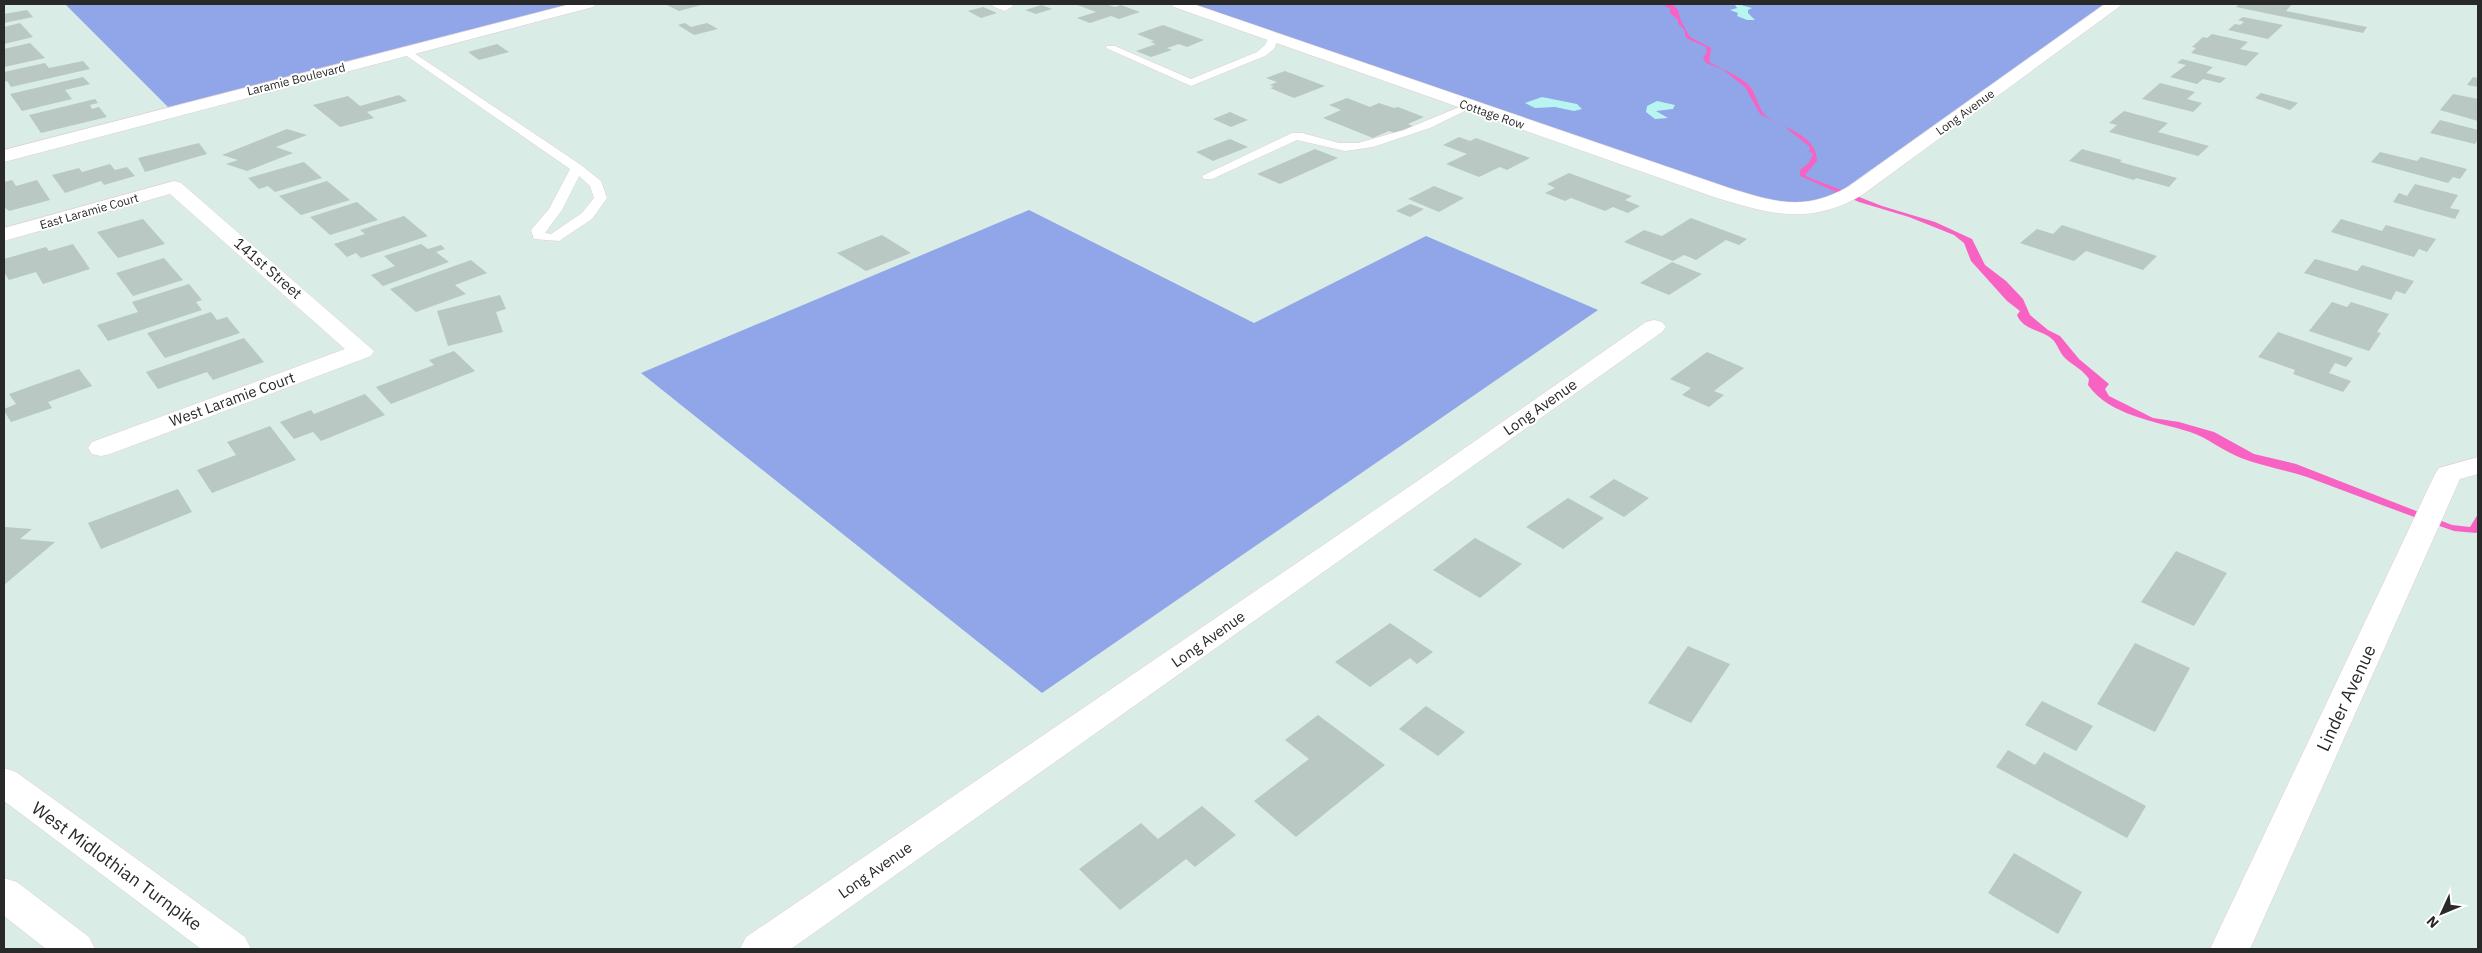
<svg xmlns="http://www.w3.org/2000/svg" width="2482" height="953" font-family="'IBM Plex Sans',sans-serif">
<rect width="100%" height="100%" fill="#d9ece6"/>
<!-- green -->
<g fill="#90a6e8">
<polygon points="65,4 573,4 169,108"/>
<polygon points="1187,4 2104,4 1844,189 1827,199 1803,204 1760,199 1529,124"/>
<polygon points="1029,210 1254,323 1426,236 1598,310 1042,693 641,373"/>
</g>
<!-- sand -->
<g fill="#b8f5f1">
<polygon points="1737,4 1752,8 1748,10 1748,13 1755,20 1747,20 1737,16 1738,13 1730,10 1737,8 1735,5"/>
<polygon points="1542,97 1577,104 1582,109 1574,111 1555,107 1535,108 1525,103"/>
<polygon points="1657,101 1675,105 1673,109 1656,111 1668,118 1655,119 1646,112 1647,106"/>
</g>
<!-- water -->
<path fill="#f862c3" d="M1665 4H1672L1678 10 1681 21 1690 37 1711 48 1709 62C1718 67 1746 79 1751 88 1756 95 1759 109 1765 115 1781 129 1816 132 1817 161L1805 175 1808 177 1882 206 1935 222 1972 239 1985 265 2006 281 2023 299 2030 315 2048 330 2060 336 2079 359 2109 384 2105 389 2109 396 2153 418 2179 422 2214 432 2254 454 2296 464 2452 525 2470 527 2478 514V531L2476 533 2454 531C2404 514 2356 495 2307 477 2285 470 2262 466 2241 458 2223 451 2208 438 2190 432 2156 421 2110 416 2088 385L2089 379C2082 369 2074 366 2066 359 2059 353 2058 344 2052 339 2042 330 2023 330 2017 315L2020 311 2007 301 1971 261 1964 243 1954 235 1909 217 1859 202 1800 176V170L1809 163 1813 154 1809 151 1810 147 1785 127 1760 114 1745 87 1722 69 1706 63 1703 58 1707 52 1706 47 1686 38 1684 29 1678 24V20L1670 13V8L1666 7Z"/>
<!-- building -->
<g fill="#b9c8c2">
<polygon points="670,4 705,4 679,11 667,5"/>
<polygon points="1075,4 1105,4 1115,7 1121,5 1140,12 1119,19 1111,16 1090,23 1077,18 1096,12"/>
<polygon points="2239,4 2292,4 2286,11 2367,27 2363,33 2236,7"/>
<polygon points="1042,5 1052,9 1036,14 1025,10"/>
<polygon points="983,7 997,13 981,18 968,11"/>
<polygon points="27,10 33,17 4,23 4,14"/>
<polygon points="2243,17 2283,25 2268,39 2228,30 2235,24 2240,25 2244,22 2238,20"/>
<polygon points="20,23 33,37 4,44 4,27"/>
<polygon points="685,23 691,27 707,23 718,29 694,35 678,25"/>
<polygon points="1163,25 1204,40 1187,47 1179,44 1167,48 1172,50 1151,57 1136,51 1156,44 1150,42 1154,41 1137,34"/>
<polygon points="2212,34 2248,42 2240,49 2259,53 2246,66 2191,53 2196,48 2192,47 2203,37 2207,38"/>
<polygon points="30,43 45,58 4,67 4,49"/>
<polygon points="497,44 509,52 479,60 468,52"/>
<polygon points="2182,59 2213,67 2206,73 2226,78 2220,83 2203,79 2197,84 2170,77 2186,65 2177,63"/>
<polygon points="83,61 90,69 11,87 7,81 4,82 4,72 45,63 49,68"/>
<polygon points="1285,71 1325,86 1294,98 1270,88 1274,87 1270,85 1277,82 1266,78"/>
<polygon points="83,77 90,84 65,90 72,99 22,111 10,94"/>
<polygon points="2473,77 2478,78 2478,87 2467,85"/>
<polygon points="2160,83 2195,92 2187,99 2202,103 2193,112 2142,99"/>
<polygon points="2261,93 2298,103 2290,110 2255,98"/>
<polygon points="2453,94 2478,99 2478,121 2440,110"/>
<polygon points="399,95 407,101 367,112 374,118 340,127 313,105 348,96 360,106"/>
<polygon points="1347,98 1370,107 1379,103 1394,108 1398,107 1424,117 1408,124 1413,126 1396,134 1389,131 1373,138 1323,118 1341,110 1329,105"/>
<polygon points="95,99 98,103 90,105 92,109 99,107 107,117 41,133 29,115"/>
<polygon points="2124,111 2168,123 2158,132 2209,146 2198,156 2109,132 2117,125 2109,123"/>
<polygon points="1230,112 1248,120 1231,127 1213,119"/>
<polygon points="2440,120 2478,130 2478,139 2475,144 2430,133"/>
<polygon points="287,129 307,135 276,147 293,153 247,171 226,164 238,160 222,155"/>
<polygon points="1459,137 1470,141 1476,138 1530,158 1507,170 1500,167 1479,177 1446,164 1467,154 1443,145"/>
<polygon points="1230,139 1248,147 1213,161 1196,152"/>
<polygon points="199,143 207,154 145,172 138,158"/>
<polygon points="1315,149 1338,158 1280,184 1257,174"/>
<polygon points="2082,149 2122,160 2120,162 2177,178 2169,187 2136,178 2134,180 2069,161"/>
<polygon points="2380,152 2417,161 2421,157 2467,169 2460,179 2453,177 2448,183 2371,162"/>
<polygon points="304,162 322,178 275,192 268,186 259,189 248,178"/>
<polygon points="110,164 115,170 127,167 135,176 104,185 101,181 65,193 52,175 79,168 82,172"/>
<polygon points="1569,173 1632,196 1625,200 1640,206 1628,213 1613,207 1605,211 1571,198 1565,201 1545,193 1555,188 1547,184"/>
<polygon points="12,180 16,186 37,180 50,200 9,211 4,207 4,182"/>
<polygon points="327,181 350,200 301,215 279,196"/>
<polygon points="2415,184 2458,195 2450,208 2460,210 2455,219 2393,202 2399,193 2407,196"/>
<polygon points="1434,186 1464,198 1439,212 1408,199"/>
<polygon points="357,202 378,220 330,235 310,217"/>
<polygon points="1410,204 1424,209 1410,217 1396,211"/>
<polygon points="404,216 428,236 361,258 356,253 347,257 334,244 365,234 360,230"/>
<polygon points="1691,218 1747,239 1739,245 1726,240 1696,260 1684,255 1673,261 1624,242 1644,230 1662,236"/>
<polygon points="143,219 165,244 118,258 97,232"/>
<polygon points="2341,219 2382,231 2386,225 2436,239 2427,252 2419,249 2414,257 2331,232"/>
<polygon points="2062,225 2157,256 2143,270 2086,251 2074,261 2020,243 2037,229 2053,234"/>
<polygon points="882,235 911,253 866,271 837,253"/>
<polygon points="73,244 90,269 43,284 36,272 9,280 4,272 4,259 46,247 49,251"/>
<polygon points="421,244 428,249 441,245 445,249 436,252 449,262 383,286 371,275 395,266 384,256"/>
<polygon points="164,258 183,280 133,296 116,273"/>
<polygon points="2315,259 2357,271 2362,265 2414,281 2405,294 2396,291 2391,300 2304,273"/>
<polygon points="471,260 487,273 455,285 466,294 416,312 390,289"/>
<polygon points="1672,262 1702,274 1669,295 1640,283"/>
<polygon points="189,284 202,300 196,302 202,310 108,341 97,325 138,312 132,302"/>
<polygon points="500,295 506,309 496,312 503,332 448,346 437,311"/>
<polygon points="2332,302 2347,307 2351,302 2389,314 2377,332 2381,333 2369,351 2309,331"/>
<polygon points="211,312 217,320 227,317 240,333 165,358 147,333"/>
<polygon points="2278,332 2353,358 2346,367 2335,363 2329,373 2351,381 2343,392 2293,374 2295,370 2258,357"/>
<polygon points="244,338 264,362 213,380 207,372 158,389 146,372"/>
<polygon points="454,351 475,371 391,404 376,387 434,365 429,360"/>
<polygon points="1707,352 1744,368 1714,391 1724,395 1709,407 1682,395 1691,388 1670,379"/>
<polygon points="79,369 92,386 48,402 52,408 11,422 4,411 4,409 16,404 9,394"/>
<polygon points="365,394 385,415 321,441 313,432 294,439 280,422 311,410 314,414"/>
<polygon points="270,426 296,460 212,493 197,470 236,455 227,442"/>
<polygon points="1614,479 1649,498 1624,517 1589,497"/>
<polygon points="178,489 192,512 101,549 88,523"/>
<polygon points="1568,498 1604,518 1563,549 1526,527"/>
<polygon points="4,527 32,529 20,539 55,542 4,585"/>
<polygon points="1475,538 1522,564 1480,598 1433,570"/>
<polygon points="2176,551 2227,573 2194,626 2141,602"/>
<polygon points="1390,623 1433,652 1417,664 1410,658 1370,687 1335,662"/>
<polygon points="2135,643 2190,668 2155,732 2097,704"/>
<polygon points="1688,646 1730,664 1691,723 1648,703"/>
<polygon points="2042,701 2093,726 2076,751 2025,725"/>
<polygon points="1426,706 1465,732 1438,756 1399,729"/>
<polygon points="1318,715 1385,765 1296,837 1254,801 1309,759 1285,740"/>
<polygon points="2008,750 2035,765 2044,752 2146,806 2127,838 1996,767"/>
<polygon points="1202,806 1236,835 1195,867 1186,859 1120,910 1079,869 1141,823 1158,839"/>
<polygon points="2014,853 2082,892 2058,934 1988,893"/>
</g>
<g fill="none" stroke-linecap="round" stroke-linejoin="round">
<defs>
<g id="service">
<polygon points="1274,34 1279,37 1274,49 1265,56 1191,86 1106,48 1107,46 1115,46 1191,79 1257,52 1265,45 1270,35"/>
<path d="M405 47 581 165 601 181 607 198 592 219 559 241 534 239 531 230 549 209 570 169 401 52 400 50ZM579 176 590 186 594 198 582 213 551 234 545 233 562 210Z"/>
<polygon points="1469,103 1475,106 1430,128 1373,147 1345,151 1297,140 1212,179 1204,179 1202,176 1292,133 1302,133 1339,143 1358,143 1404,130"/>
</g>
<g id="minor">
<polygon points="571,4 596,4 593,7 4,162 4,150"/>
<polygon points="991,4 1011,4 1013,6 1005,11 994,7"/>
<path d="M1171 4H1193L1729 188C1775 202 1803 212 1848 187L2105 4H2123L1862 195C1810 226 1769 214 1714 197L1174 7Z"/>
<polygon points="174,181 181,183 374,351 371,356 110,454 101,456 92,454 88,448 92,442 345,349 170,194 4,241 4,228"/>
<polygon points="1654,320 1662,322 1666,327 1662,332 791,949 740,949 746,937 1419,480 1646,322"/>
<polygon points="2478,457 2478,474 2460,479 2250,949 2210,949 2435,474 2439,468"/>
</g>
<g id="secondary">
<polygon points="4,768 16,772 245,937 251,949 201,949 4,801"/>
<polygon points="4,878 17,882 89,937 95,949 46,949 4,916"/>
</g>
</defs>
<!-- service casing -->
<use href="#service" stroke="#e3ced0" stroke-width="1"/>
<!-- minor casing -->
<use href="#minor" stroke="#e3ced0" stroke-width="1"/>
<!-- secondary casing -->
<use href="#secondary" stroke="#e3ced0" stroke-width="1"/>
<!-- service -->
<use href="#service" fill="#fff" fill-rule="evenodd"/>
<!-- minor -->
<use href="#minor" fill="#fff" fill-rule="evenodd"/>
<!-- secondary -->
<use href="#secondary" fill="#fff" fill-rule="evenodd"/>
</g>
<g text-anchor="middle" dominant-baseline="central" stroke-width="4" stroke-linejoin="round" paint-order="stroke">
<!-- far-street labels -->
<g font-size="12" fill="#292929" stroke="#fff">
<text transform="translate(296 79) rotate(-14)">Laramie Boulevard</text>
<text transform="translate(1965 112) rotate(-36)">Long Avenue</text>
<text transform="translate(1492 114) rotate(19)">Cottage Row</text>
<text transform="translate(89 211) rotate(-16)">East Laramie Court</text>
</g>
<!-- street labels -->
<g font-size="15" fill="#292929" stroke="#fff">
<text transform="translate(268 268) rotate(41)">141st Street</text>
<text transform="translate(232 399) rotate(-20)">West Laramie Court</text>
<text transform="translate(1540 407) rotate(-35)">Long Avenue</text>
<text transform="translate(1208 639) rotate(-35)">Long Avenue</text>
<text transform="translate(875 870) rotate(-35)">Long Avenue</text>
</g>
<!-- near-street labels -->
<g font-size="18" fill="#292929" stroke="#fff">
<text transform="translate(2346 698) rotate(-65)">Linder Avenue</text>
<text transform="translate(117 866) rotate(36)">West Midlothian Turnpike</text>
</g>
</g>
<!-- border -->
<rect width="2482" height="953" fill="none" stroke="#292929" stroke-width="10"/>
<!-- north arrow -->
<g transform="translate(2442 913) rotate(226)" stroke="#ffffff" stroke-width="4" paint-order="stroke">
<path d="M0-4L9 19L0 12L-9 19Z" fill="#292929"/>
<text y="-8" font-size="14" font-weight="bold" text-anchor="middle" fill="#292929">N</text>
</g>
</svg>
